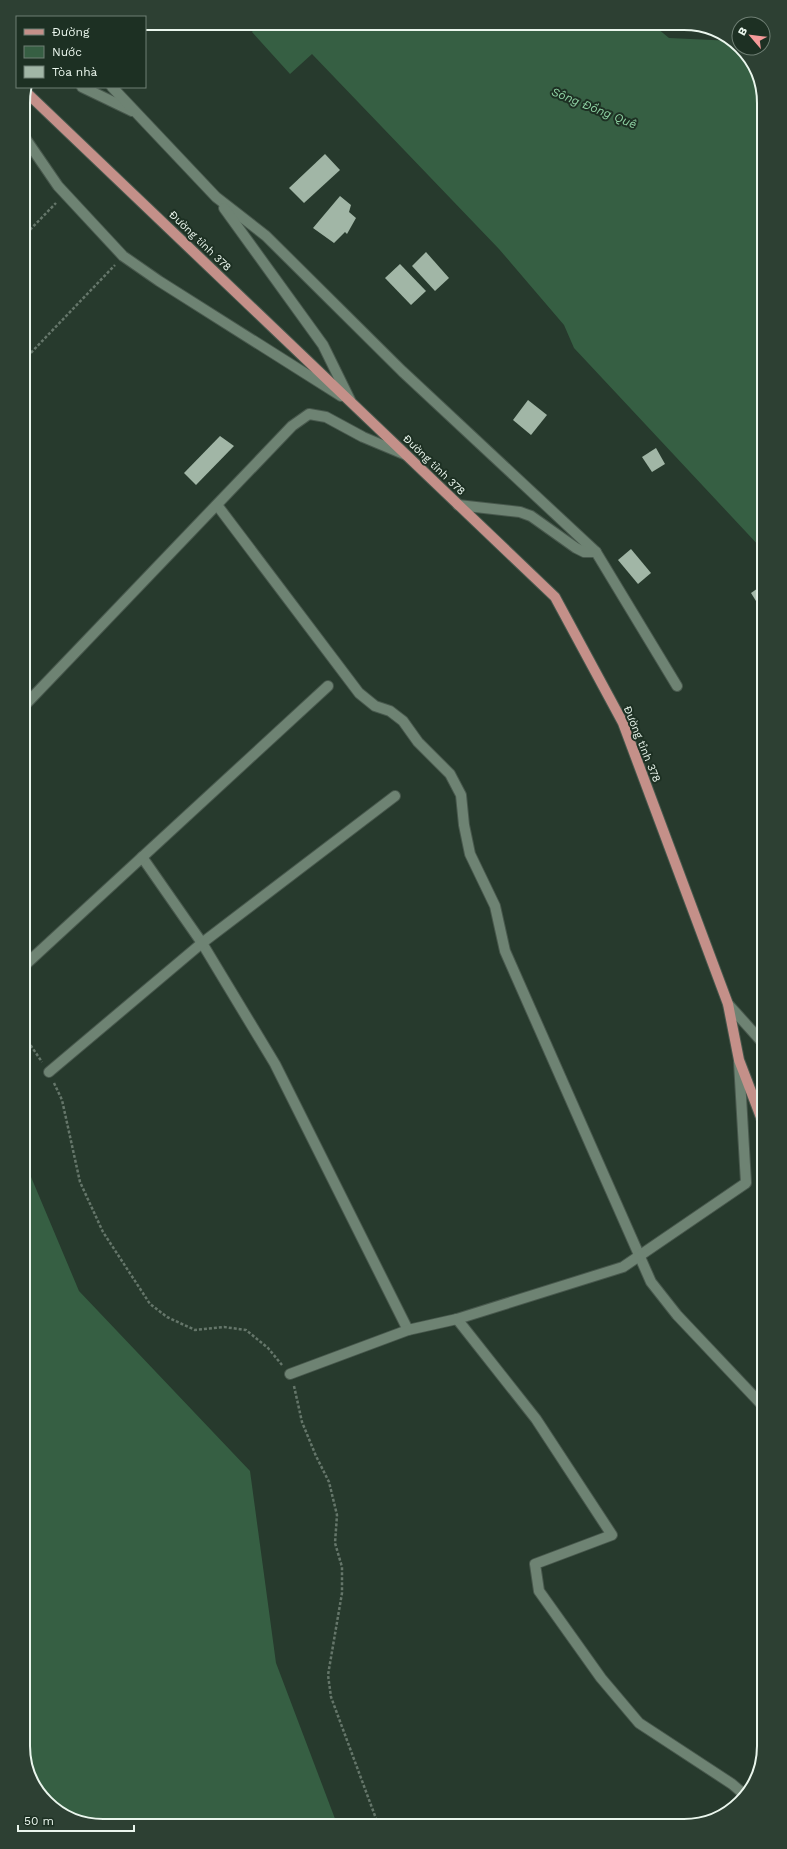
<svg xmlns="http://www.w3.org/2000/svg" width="787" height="1849" font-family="'Work Sans',sans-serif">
<rect width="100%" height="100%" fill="#273a2d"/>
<!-- water -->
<g fill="#365f43">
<polygon points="258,23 651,23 669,38 734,41 760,77 761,548 574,348 564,325 499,249 312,54 290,74 252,32"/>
<polygon points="26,1165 79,1291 250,1471 276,1663 337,1824 97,1826 54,1809 27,1772"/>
</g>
<!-- building -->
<g fill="#a1b6a6">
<polygon points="325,154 340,170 304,203 289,188"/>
<polygon points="340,196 351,205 349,212 356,218 347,234 345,232 334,243 313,228"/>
<polygon points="426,252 449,278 435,291 412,266"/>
<polygon points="400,264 426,291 411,305 385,278"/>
<polygon points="528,400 547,415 531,435 513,420"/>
<polygon points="220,436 234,446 196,485 184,473"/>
<polygon points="656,448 665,464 652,472 642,457"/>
<polygon points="631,549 651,573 638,584 618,560"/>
<polygon points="761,586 761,609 751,593"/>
</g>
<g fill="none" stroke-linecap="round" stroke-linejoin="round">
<defs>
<g id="minor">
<polyline points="82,87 132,111"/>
<polyline points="112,87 216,197 266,236 402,371 596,552 677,686"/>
<polyline points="23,135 58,186 123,256 159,281 341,396"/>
<polyline points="224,208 323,345 350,400"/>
<polyline points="217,505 359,693 375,706 390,711 403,721 418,742 450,774 461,795 464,825 470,854 495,906 505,951 651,1282 677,1315 763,1406"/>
<polyline points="458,505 520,512 531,516 576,548 584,552 596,552"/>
<polyline points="25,705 292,426 309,414 326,417 363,437 406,455"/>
<polyline points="142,857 202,943 275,1064 408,1330"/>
<polyline points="25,965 328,686"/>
<polyline points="728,1004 762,1042"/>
<polyline points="49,1072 202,943 395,796"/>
<polyline points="457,1319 536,1419 612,1535 535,1564 539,1591 601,1678 639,1723 732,1784 746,1796"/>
<polyline points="290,1374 408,1330 457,1319 623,1267 746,1183 739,1062"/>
</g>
<polyline id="primary" points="25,91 555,597 623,723 728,1004 739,1060 762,1120"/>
</defs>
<!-- minor casing -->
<use href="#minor" stroke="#48584d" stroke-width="12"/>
<!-- primary casing -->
<use href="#primary" stroke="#48584d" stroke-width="12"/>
<!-- path -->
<g stroke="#65766a" stroke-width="2.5" stroke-dasharray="3 2" stroke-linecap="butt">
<polyline points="23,237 56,203"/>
<polyline points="24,360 115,265"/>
<polyline points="25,1037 42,1062"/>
<polyline points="54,1083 62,1100 80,1182 103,1232 150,1304 167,1317 195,1330 224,1327 246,1330 268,1348 282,1365"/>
<polyline points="294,1386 302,1422 316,1456 329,1482 337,1515 335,1543 342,1567 342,1593 328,1675 331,1697 378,1824"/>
</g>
<!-- minor -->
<use href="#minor" stroke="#6e8373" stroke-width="10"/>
<!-- primary -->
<use href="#primary" stroke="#c49089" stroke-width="10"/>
</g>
<g text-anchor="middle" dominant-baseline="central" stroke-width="4" stroke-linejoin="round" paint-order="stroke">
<!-- street labels -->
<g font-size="11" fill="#eaf6ed" stroke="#1d3023">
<text transform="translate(200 241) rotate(44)">Đường tỉnh 378</text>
<text transform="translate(434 465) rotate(44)">Đường tỉnh 378</text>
<text transform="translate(642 744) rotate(68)">Đường tỉnh 378</text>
</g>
<!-- water labels -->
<g font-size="12" font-style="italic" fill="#8fd3a4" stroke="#1d3023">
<text transform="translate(594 108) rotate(22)">Sông Đồng Quê</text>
</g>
</g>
<!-- crop -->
<path d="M0 0H787V1849H0ZM103 30H684A73 73 0 0 1 757 103V1746A73 73 0 0 1 684 1819H103A73 73 0 0 1 30 1746V103A73 73 0 0 1 103 30Z" fill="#2d4033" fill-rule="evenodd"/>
<path fill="none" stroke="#eaf6ed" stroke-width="2" d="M103 30H684A73 73 0 0 1 757 103V1746A73 73 0 0 1 684 1819H103A73 73 0 0 1 30 1746V103A73 73 0 0 1 103 30Z"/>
<!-- legend -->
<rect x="16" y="16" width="130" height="72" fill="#1d3023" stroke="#6f7f74"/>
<rect x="24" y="29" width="20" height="6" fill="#c49089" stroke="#6f7f74"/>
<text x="52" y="36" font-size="12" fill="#eaf6ed">Đường</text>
<rect x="24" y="46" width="20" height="12" fill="#365f43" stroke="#6f7f74"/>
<text x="52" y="56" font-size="12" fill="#eaf6ed">Nước</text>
<rect x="24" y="66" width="20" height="12" fill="#a1b6a6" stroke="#6f7f74"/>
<text x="52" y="76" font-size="12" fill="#eaf6ed">Tòa nhà</text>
<!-- north arrow -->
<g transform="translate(751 36) rotate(298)"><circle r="19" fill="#1d3023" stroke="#6f7f74"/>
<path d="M0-3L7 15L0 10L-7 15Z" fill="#f59b9a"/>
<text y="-6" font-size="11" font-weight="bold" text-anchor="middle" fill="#eaf6ed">B</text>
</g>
<!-- scale -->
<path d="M18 1825v6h116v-6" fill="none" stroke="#eaf6ed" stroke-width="2"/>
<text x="24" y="1825" font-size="12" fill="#eaf6ed" stroke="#1d3023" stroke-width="3" paint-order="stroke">50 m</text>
</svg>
